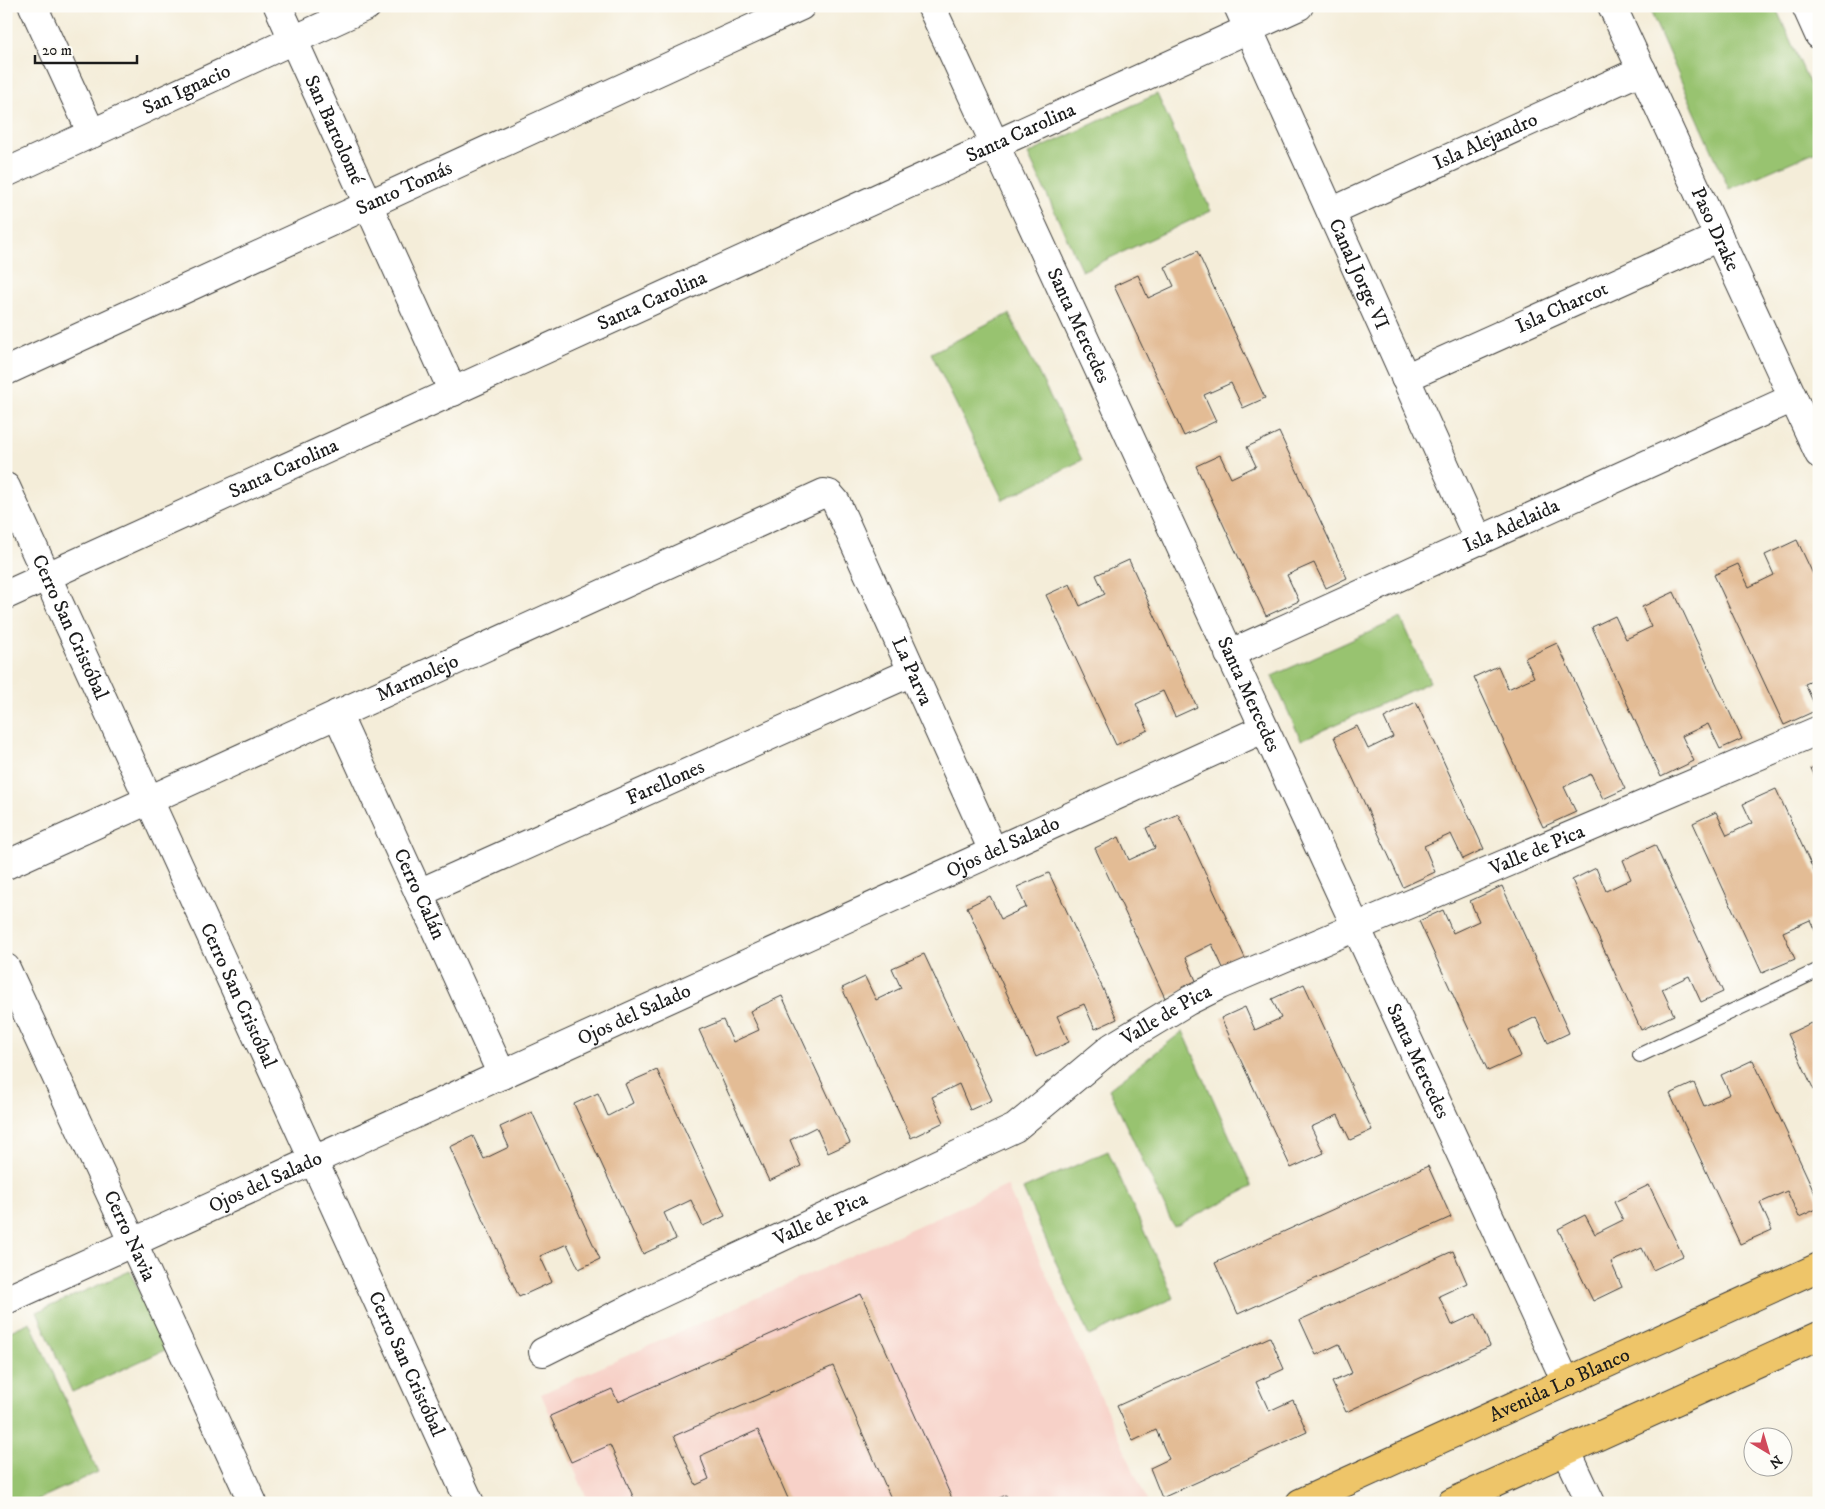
<svg xmlns="http://www.w3.org/2000/svg" width="1825" height="1509" font-family="'IM FELL DW Pica',serif">
<rect width="100%" height="100%" fill="#fdfcf7"/>
<filter id="ink" filterUnits="userSpaceOnUse"><feTurbulence type="fractalNoise" baseFrequency=".02" numOctaves="2"/><feDisplacementMap in="SourceGraphic" scale="10" xChannelSelector="R" yChannelSelector="G"/><feConvolveMatrix kernelMatrix="1 2 1 2 8 2 1 2 1" color-interpolation-filters="sRGB"/></filter>
<filter id="wash" filterUnits="userSpaceOnUse"><feTurbulence type="fractalNoise" baseFrequency=".0096" numOctaves="4" result="noise"/><feDisplacementMap in="SourceGraphic" scale="20" xChannelSelector="R" yChannelSelector="G"/><feGaussianBlur stdDeviation="1.12" result="paint"/><feColorMatrix in="noise" values="0 0 0 0 0 0 0 0 0 0 0 0 0 0 0 0 0 1.4 0 .05"/><feComposite in="paint" operator="in"/></filter>
<g filter="url(#wash)">
<rect width="100%" height="100%" fill="#f4edd9"/>
<!-- built -->
<polygon fill="#f7d1c8" points="1007,1186 1148,1503 589,1503 541,1394"/>
<!-- green -->
<g fill="#98c370" stroke="#5a7046">
<polygon points="1648,6 1775,6 1819,105 1819,150 1729,189"/>
<polygon points="1157,94 1211,211 1082,271 1028,154"/>
<polygon points="1009,314 1082,460 1003,500 931,353"/>
<polygon points="1401,618 1430,682 1301,740 1272,676"/>
<polygon points="1183,1031 1252,1187 1174,1227 1109,1089"/>
<polygon points="1108,1151 1174,1298 1089,1336 1023,1189"/>
<polygon points="130,1271 165,1350 72,1392 37,1312"/>
<polygon points="30,1322 98,1472 30,1503 7,1503 6,1333"/>
</g>
<g id="blocks">
<!-- building -->
<g fill="#e3bc95">
<polygon points="1197,251 1265,398 1243,408 1231,383 1204,395 1216,421 1184,436 1114,286 1138,275 1148,298 1174,286 1165,267"/>
<polygon points="1279,432 1347,578 1326,588 1314,563 1287,575 1299,601 1266,616 1196,466 1220,455 1231,478 1256,466 1247,447"/>
<polygon points="1797,540 1819,587 1819,678 1805,684 1817,710 1784,725 1714,575 1738,564 1749,587 1774,575 1765,555"/>
<polygon points="1129,560 1197,707 1175,717 1163,691 1136,704 1148,730 1116,745 1046,595 1070,584 1080,606 1105,594 1096,575"/>
<polygon points="1674,592 1742,739 1720,749 1708,724 1682,736 1694,761 1661,777 1592,627 1615,616 1626,639 1651,627 1642,607"/>
<polygon points="1557,643 1625,789 1603,799 1591,774 1564,787 1576,812 1543,827 1474,677 1498,666 1508,689 1534,677 1525,658"/>
<polygon points="1416,702 1484,849 1463,859 1451,834 1424,846 1435,872 1403,887 1334,737 1357,726 1368,749 1393,737 1384,718"/>
<polygon points="1819,764 1819,786 1811,768"/>
<polygon points="1776,789 1819,882 1819,939 1810,920 1783,932 1795,959 1762,973 1693,823 1716,812 1727,835 1752,823 1743,804"/>
<polygon points="1178,814 1246,960 1224,970 1212,944 1186,957 1197,983 1165,998 1095,848 1119,837 1129,860 1155,848 1146,828"/>
<polygon points="1655,845 1723,992 1701,1002 1689,976 1662,989 1674,1015 1641,1030 1572,880 1596,868 1606,891 1631,879 1623,860"/>
<polygon points="1049,873 1117,1019 1095,1029 1084,1004 1057,1016 1069,1042 1036,1057 967,907 990,896 1001,919 1026,907 1017,887"/>
<polygon points="1502,886 1569,1033 1548,1043 1536,1017 1509,1030 1521,1056 1488,1071 1419,921 1443,910 1453,933 1479,921 1470,901"/>
<polygon points="924,954 992,1100 970,1110 959,1084 932,1097 944,1122 911,1138 842,988 865,977 876,1000 901,988 892,968"/>
<polygon points="1304,984 1372,1130 1350,1140 1338,1115 1311,1127 1324,1153 1291,1168 1221,1018 1245,1007 1255,1030 1281,1018 1272,999"/>
<polygon points="782,996 850,1143 828,1153 816,1127 790,1140 801,1166 769,1181 699,1030 723,1020 733,1042 759,1030 750,1011"/>
<polygon points="1811,1023 1819,1039 1819,1101 1788,1034"/>
<polygon points="1753,1060 1819,1202 1819,1208 1799,1217 1787,1191 1760,1203 1772,1230 1740,1244 1670,1094 1694,1083 1704,1106 1730,1094 1721,1075"/>
<polygon points="657,1070 725,1216 703,1226 691,1200 664,1213 676,1239 643,1254 574,1104 598,1093 608,1116 633,1103 625,1084"/>
<polygon points="532,1112 600,1259 579,1269 567,1244 540,1256 552,1282 519,1297 450,1147 473,1136 484,1159 509,1147 500,1127"/>
<polygon points="1428,1166 1451,1217 1238,1314 1215,1263"/>
<polygon points="1649,1185 1683,1256 1653,1270 1642,1248 1611,1262 1622,1287 1593,1301 1558,1229 1585,1215 1595,1234 1623,1220 1614,1202"/>
<polygon points="1453,1251 1467,1283 1439,1296 1452,1325 1476,1314 1490,1346 1346,1412 1332,1382 1352,1373 1339,1344 1316,1355 1300,1320"/>
<polygon points="861,1294 954,1503 893,1503 833,1366 674,1436 696,1485 709,1479 700,1456 758,1430 790,1503 636,1503 610,1445 571,1462 550,1416 612,1389 618,1402"/>
<polygon points="1270,1337 1284,1369 1256,1382 1269,1411 1293,1400 1307,1432 1162,1498 1150,1468 1169,1459 1156,1430 1133,1441 1117,1406"/>
<polygon points="1006,1495 1010,1503 988,1503"/>
</g>
</g>
</g>
<g filter="url(#ink)">
<use href="#blocks" fill-opacity="0" stroke="#3c3b38" stroke-width="1"/>
<g fill="none" stroke-linecap="round" stroke-linejoin="round">
<defs>
<polyline id="lane" points="1640,1055 1819,970"/>
<g id="street">
<polyline points="33,6 92,134"/>
<path id="s1" d="M278 6 453 392"/>
<path id="s2" d="M931 6 1566 1382"/>
<path id="s3" d="M1238 6 1479 541"/>
<path id="s4" d="M1612 6 1819 454"/>
<polyline points="1806,6 1819,35"/>
<path id="s5" d="M6 173 367 6"/>
<path id="s6" d="M1331 212 1642 70"/>
<path id="s7" d="M6 371 801 6"/>
<path id="s8" d="M1405 378 1719 237"/>
<path id="s9" d="M6 487 470 1503"/>
<path id="s10" d="M6 595 1299 6"/>
<path id="s11" d="M1229 654 1793 398"/>
<path id="s12" d="M337 714 502 1075"/>
<path id="s13" d="M6 865 824 493 829 494 836 502 993 851"/>
<path id="s14" d="M419 893 912 672"/>
<path id="s15" d="M6 968 253 1503"/>
<path id="s16" d="M6 1300 1263 729"/>
<path id="s17" d="M543 1352 643 1302 1015 1128 1112 1047 1188 1001 1220 985 1819 730"/>
<polyline points="1566,1450 1591,1503"/>
</g>
<g id="primary">
<path id="s18" d="M1300 1503 1819 1267"/>
<polyline points="1451,1503 1819,1336"/>
</g>
</defs>
<!-- lane casing -->
<use href="#lane" stroke="#3c3b38" stroke-width="16"/>
<!-- street casing -->
<use href="#street" stroke="#3c3b38" stroke-width="30"/>
<!-- primary casing -->
<use href="#primary" stroke="#3c3b38" stroke-width="30"/>
<!-- lane -->
<use href="#lane" stroke="#fff" stroke-width="14"/>
<!-- street -->
<use href="#street" stroke="#fff" stroke-width="28"/>
<!-- primary -->
<use href="#primary" stroke="#eec569" stroke-width="28"/>
</g>
</g>
<g text-anchor="middle" dominant-baseline="central" stroke-width="5" stroke-linejoin="round" paint-order="stroke">
<!-- street labels -->
<g font-size="20" fill="#1c1c1c" stroke="#fdfcf7">
<text stroke="none"><textPath href="#s5" startOffset="199">San Ignacio</textPath></text>
<text stroke="none"><textPath href="#s1" startOffset="136">San Bartolomé</textPath></text>
<text stroke="none"><textPath href="#s10" startOffset="1115">Santa Carolina</textPath></text>
<text stroke="none"><textPath href="#s6" startOffset="170">Isla Alejandro</textPath></text>
<text stroke="none"><textPath href="#s7" startOffset="438">Santo Tomás</textPath></text>
<text stroke="none"><textPath href="#s4" startOffset="246">Paso Drake</textPath></text>
<text stroke="none"><textPath href="#s3" startOffset="294">Canal Jorge VI</textPath></text>
<text stroke="none"><textPath href="#s10" startOffset="710">Santa Carolina</textPath></text>
<text stroke="none"><textPath href="#s8" startOffset="172">Isla Charcot</textPath></text>
<text stroke="none"><textPath href="#s2" startOffset="352">Santa Mercedes</textPath></text>
<text stroke="none"><textPath href="#s10" startOffset="305">Santa Carolina</textPath></text>
<text stroke="none"><textPath href="#s11" startOffset="310">Isla Adelaida</textPath></text>
<text stroke="none"><textPath href="#s9" startOffset="154">Cerro San Cristóbal</textPath></text>
<text stroke="none"><textPath href="#s13" startOffset="1100">La Parva</textPath></text>
<text stroke="none"><textPath href="#s13" startOffset="452">Marmolejo</textPath></text>
<text stroke="none"><textPath href="#s2" startOffset="758">Santa Mercedes</textPath></text>
<text stroke="none"><textPath href="#s14" startOffset="270">Farellones</textPath></text>
<text stroke="none"><textPath href="#s16" startOffset="1095">Ojos del Salado</textPath></text>
<text stroke="none"><textPath href="#s17" startOffset="1118">Valle de Pica</textPath></text>
<text stroke="none"><textPath href="#s12" startOffset="198">Cerro Calán</textPath></text>
<text stroke="none"><textPath href="#s9" startOffset="559">Cerro San Cristóbal</textPath></text>
<text stroke="none"><textPath href="#s16" startOffset="690">Ojos del Salado</textPath></text>
<text stroke="none"><textPath href="#s17" startOffset="712">Valle de Pica</textPath></text>
<text stroke="none"><textPath href="#s2" startOffset="1162">Santa Mercedes</textPath></text>
<text stroke="none"><textPath href="#s16" startOffset="285">Ojos del Salado</textPath></text>
<text stroke="none"><textPath href="#s17" startOffset="308">Valle de Pica</textPath></text>
<text stroke="none"><textPath href="#s15" startOffset="295">Cerro Navia</textPath></text>
<text stroke="none"><textPath href="#s9" startOffset="964">Cerro San Cristóbal</textPath></text>
<text stroke="none"><textPath href="#s18" startOffset="285">Avenida Lo Blanco</textPath></text>
</g>
</g>
<!-- margin -->
<rect width="1825" height="1509" fill="none" stroke="#fdfcf7" stroke-width="25"/>
<!-- north arrow -->
<g transform="translate(1768 1452) rotate(142)"><circle r="24" fill="#fdfcf7" stroke="#a3a29f"/>
<path d="M0-4L9 19L0 12L-9 19Z" fill="#d1495b"/>
<text y="-8" font-size="14" font-weight="bold" text-anchor="middle" fill="#1c1c1c">N</text>
</g>
<!-- scale -->
<path d="M35 55v8h102v-8" fill="none" stroke="#1c1c1c" stroke-width="2.5"/>
<text x="42" y="55" font-size="15" fill="#1c1c1c" stroke="#fdfcf7" stroke-width="4" paint-order="stroke">20 m</text>
</svg>
